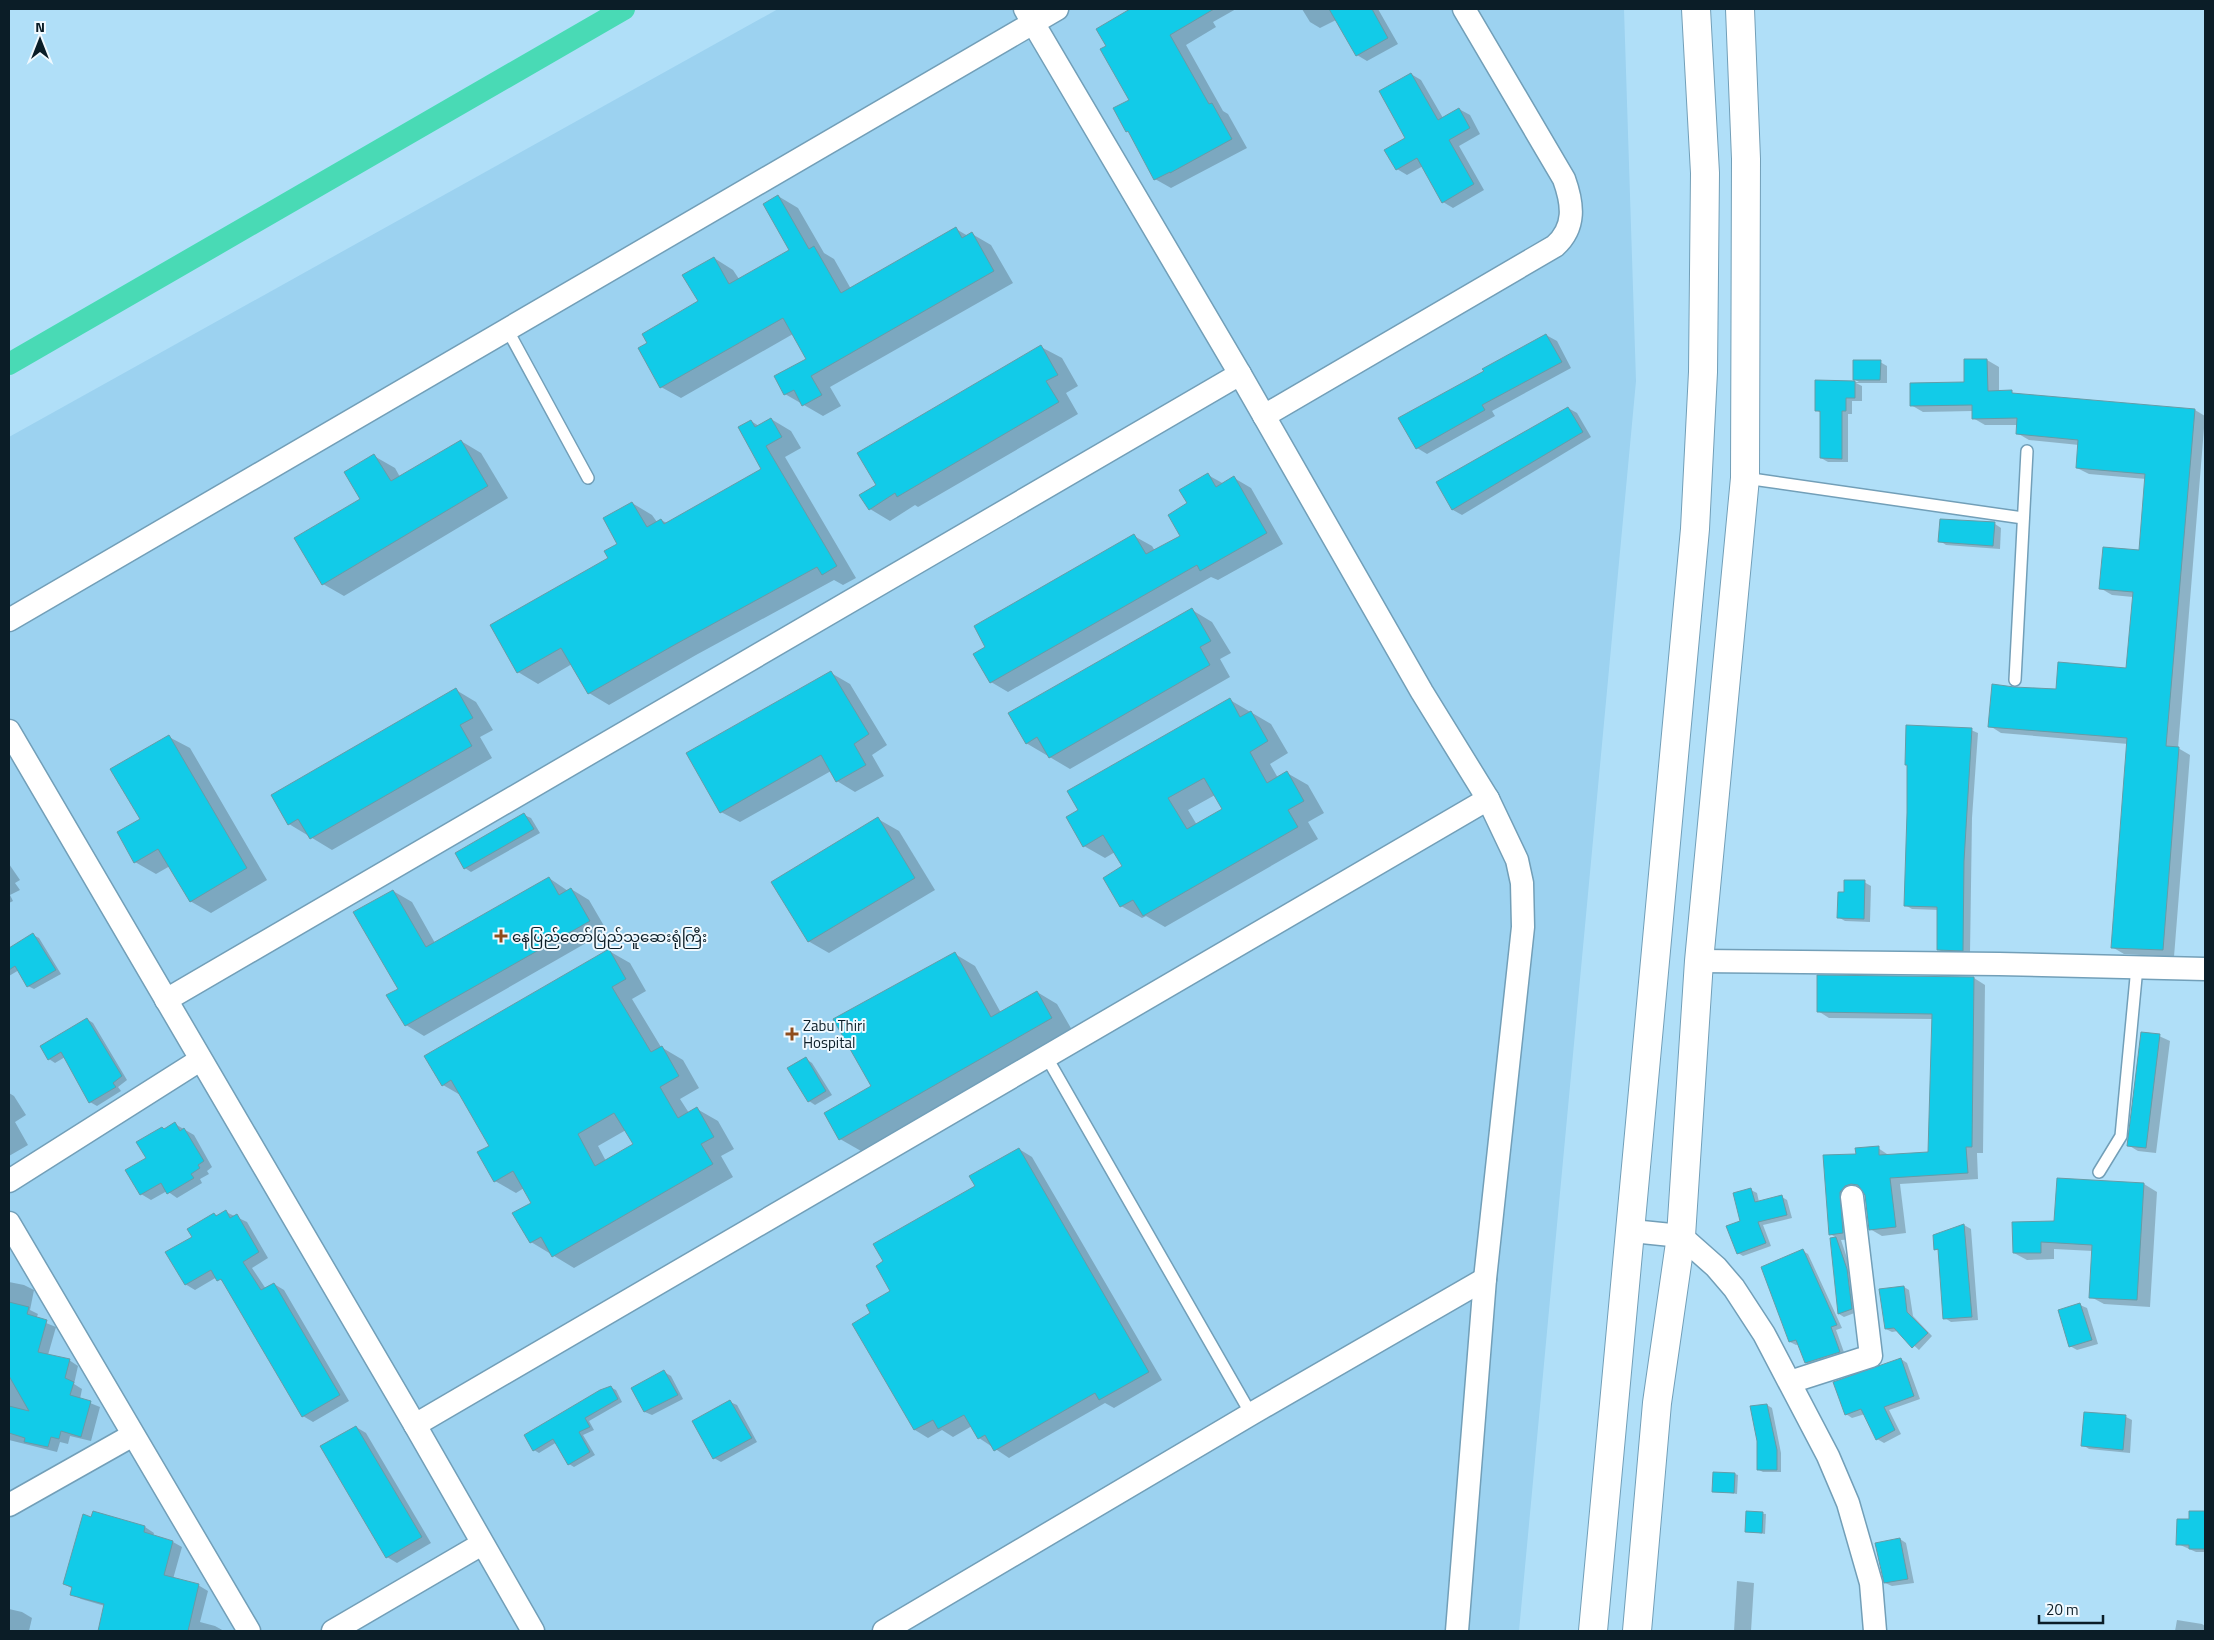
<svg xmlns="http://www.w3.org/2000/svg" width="2214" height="1640" font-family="'Titillium Web','Noto Sans Myanmar',sans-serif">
<rect width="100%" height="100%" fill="#b0dff8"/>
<!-- built -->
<polygon fill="#9cd2f0" points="778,9 1624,9 1636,381 1519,1631 9,1631 9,437"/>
<!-- shadow -->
<g fill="#0003" fill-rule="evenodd">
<polygon points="1133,9 1236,9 1213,22 1216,27 1186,45 1223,111 1228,114 1247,148 1171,188 1155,179 1131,133 1127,131 1130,100 1107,46 1097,29"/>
<polygon points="1302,9 1378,9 1398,44 1367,61 1357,55 1336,20 1320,28 1310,22"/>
<polygon points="1411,74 1421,80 1443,118 1459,109 1470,115 1480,134 1459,146 1484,190 1453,208 1443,202 1423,166 1407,175 1397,169 1407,139"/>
<polygon points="778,196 798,208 824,253 834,259 851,289 956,229 968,236 972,234 991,245 1013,283 830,387 841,406 823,416 785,394 808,359 793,334 681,398 661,387 700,302 714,258 733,270 739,279 791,250"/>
<polygon points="1546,335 1557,341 1571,368 1492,411 1495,416 1427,454 1417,448"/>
<polygon points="1041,347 1062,358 1078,386 1066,393 1078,414 918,507 915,505 890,521 870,509 878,485"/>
<polygon points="1987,360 1999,367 1999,392 2195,410 2205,416 2178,748 2190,755 2174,957 2124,954 2112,947 2128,744 2001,733 1990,726 2057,691 2127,669 2133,597 2112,595 2100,588 2140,551 2146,479 2089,474 2077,468 2079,445 2029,440 2017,433 2018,425 1985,425 1973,418 1973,411 1923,412 1911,405 1966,383"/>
<polygon points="1880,362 1887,366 1887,383 1856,383 1862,386 1862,401 1852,401 1852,414 1848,414 1848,462 1828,462 1821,458 1821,413 1816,410 1817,382 1859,382 1854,379"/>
<polygon points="1568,408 1577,413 1591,437 1462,515 1453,510 1437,483"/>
<polygon points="771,419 791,431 801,448 785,457 856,578 843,585 834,580 696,655 609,705 589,693 572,664 538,684 518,672 610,558 619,544 632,503 652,515 657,522 661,520 667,523 762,469 751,421 759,426"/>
<polygon points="461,441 481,453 508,498 344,596 323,584 362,500 374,456 395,468 400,477"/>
<polygon points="1208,475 1224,484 1234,478 1251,488 1283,544 1218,580 1211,577 1008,692 991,682 987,647 1134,536 1152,546 1155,551 1181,536 1189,504"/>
<polygon points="1995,524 2001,528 2000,549 1946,545 1940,541"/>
<polygon points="1192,610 1212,622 1231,653 1220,659 1230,677 1070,769 1026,743"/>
<polygon points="831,673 850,684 887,745 872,755 884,776 855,792 837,781 831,771 740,822 721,812"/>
<polygon points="456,690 476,702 493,730 480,737 492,758 332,850 289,824"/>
<path d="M1230 700 1271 724 1288 753 1270 764 1278 778 1287 773 1308 785 1324 813 1308 822 1318 839 1165 927 1146 916 1142 918 1121 906 1124 867 1115 852 1105 858 1084 846ZM1215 795 1224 809 1197 825 1188 810Z"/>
<polygon points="1971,730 1978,733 1972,818 1970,954 1945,953 1939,950 1939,910 1912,909 1905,905"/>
<polygon points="169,737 190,748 267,880 211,913 190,901 170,866 156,874 135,862 141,819"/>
<polygon points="524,815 531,818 540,833 471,872 465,868"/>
<polygon points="878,819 899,831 935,890 829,953 808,941"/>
<polygon points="9,864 20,880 15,883 20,890 10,895 13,901 9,903"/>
<polygon points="549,878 568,891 571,889 589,900 607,931 424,1036 406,1025 400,989 393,891 412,902 435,943"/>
<polygon points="1864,882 1871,886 1870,922 1845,921 1838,917 1845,893"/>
<polygon points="33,935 39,938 61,974 34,989 28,986 19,970 9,976 9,949"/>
<path d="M609 951 630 963 646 991 632 999 661 1047 683 1060 699 1088 680 1099 689 1113 697 1109 718 1121 734 1149 721 1156 733 1177 574 1268 531 1242 533 1203 524 1188 516 1193 495 1181 491 1146 462 1096 443 1085ZM626 1130 635 1145 606 1161 598 1146Z"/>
<polygon points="955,954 975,966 1001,1013 1037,992 1057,1004 1072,1030 861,1151 840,1139"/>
<polygon points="1819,977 1974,978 1985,985 1983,1153 1977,1153 1978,1179 1900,1184 1906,1233 1882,1236 1870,1229 1864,1191 1856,1192 1854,1239 1841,1240 1852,1273 1857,1312 1844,1317 1839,1314 1831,1239 1837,1238 1830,1234 1824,1156 1857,1155 1878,1148 1890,1156 1929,1153 1933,1019 1829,1018 1818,1011"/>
<polygon points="87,1019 93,1023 127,1080 118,1087 121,1091 97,1106 90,1102 65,1057 55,1063 49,1059"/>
<polygon points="2159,1036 2170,1041 2156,1153 2138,1151 2128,1145"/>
<polygon points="806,1059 812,1063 832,1095 815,1105 809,1101"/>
<polygon points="9,1093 14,1096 26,1115 15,1122 28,1145 9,1156"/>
<polygon points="175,1124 194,1135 212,1167 207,1171 209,1174 200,1179 202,1183 177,1198 167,1191 151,1200 141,1194 148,1158 165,1130"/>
<polygon points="1019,1149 1032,1157 1162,1380 1114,1408 1105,1403 1009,1458 979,1438 972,1426 953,1437 942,1430 928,1438 915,1430 872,1313 976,1186"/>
<polygon points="2144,1184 2157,1192 2150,1307 2104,1304 2091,1297 2093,1251 2054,1249 2054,1259 2027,1260 2014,1253"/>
<polygon points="1751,1190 1757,1193 1759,1202 1782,1197 1787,1200 1792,1218 1763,1225 1771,1246 1743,1256 1738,1253"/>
<polygon points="226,1212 247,1222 268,1258 252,1268 266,1289 274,1284 284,1290 349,1401 313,1422 303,1416 226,1284 217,1277 195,1290 185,1284 193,1238 214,1214 218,1216"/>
<polygon points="1964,1225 1971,1229 1978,1320 1951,1322 1945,1318 1940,1251 1936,1249 1935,1236"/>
<polygon points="1803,1251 1808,1254 1842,1328 1836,1330 1845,1355 1812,1366 1806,1363 1799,1344 1796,1345 1790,1342"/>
<polygon points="9,1282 24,1285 34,1290 30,1310 38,1314 36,1319 56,1327 48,1355 69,1360 78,1366 74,1384 82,1389 80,1399 100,1407 91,1441 70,1436 68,1444 60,1442 57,1452 9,1440"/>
<polygon points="1904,1287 1909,1290 1913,1316 1932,1336 1919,1350 1898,1331 1892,1332 1886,1329"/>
<polygon points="2080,1305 2087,1308 2098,1344 2077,1350 2070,1346"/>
<polygon points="1901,1359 1907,1363 1920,1399 1889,1410 1901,1434 1884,1443 1877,1439 1865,1414 1852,1418 1846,1414"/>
<polygon points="664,1372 671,1376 683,1399 652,1415 645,1412 632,1389"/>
<polygon points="610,1387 616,1390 622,1402 589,1421 594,1430 583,1435 595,1455 574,1467 569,1464 557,1442 539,1453 534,1450"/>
<polygon points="730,1402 737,1405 757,1442 721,1462 714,1458"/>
<polygon points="1767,1405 1772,1408 1781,1453 1781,1472 1763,1472 1759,1470"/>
<polygon points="2126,1417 2132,1420 2130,1453 2089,1449 2083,1445"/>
<polygon points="356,1427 366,1433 431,1543 397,1563 387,1557"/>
<polygon points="1735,1474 1738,1475 1737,1494 1714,1491"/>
<polygon points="94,1512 145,1527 154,1533 153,1536 173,1542 182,1547 173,1579 198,1585 208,1591 200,1622 215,1626 224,1631 99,1631 105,1606 81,1599 71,1594 73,1589 64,1584"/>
<polygon points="1747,1512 1766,1514 1765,1534 1746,1531"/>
<polygon points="2190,1512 2205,1512 2205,1552 2196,1552 2178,1544 2190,1520"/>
<polygon points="1900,1539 1906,1543 1914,1583 1892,1586 1885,1583"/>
<polygon points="1737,1581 1754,1583 1751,1631 1734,1631"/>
<polygon points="9,1609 22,1612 32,1618 29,1631 9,1631"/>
<polygon points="2177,1620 2202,1624 2205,1626 2205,1631 2175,1631"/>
</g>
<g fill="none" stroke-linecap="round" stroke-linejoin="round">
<!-- canal -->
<polyline stroke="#49dab5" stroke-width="22" points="9,364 624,9"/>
</g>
<!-- building -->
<g fill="#12cbe8" stroke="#659ca8" fill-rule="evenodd">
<polygon points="1130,9 1214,9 1170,35 1209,104 1212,103 1232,139 1170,173 1170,172 1154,180 1128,131 1126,132 1113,108 1129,100 1100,49 1106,46 1096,29"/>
<polygon points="1329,9 1372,9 1388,38 1356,56"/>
<polygon points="1411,73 1438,120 1459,108 1470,128 1449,140 1474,184 1442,203 1417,158 1396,170 1384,150 1405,138 1379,91"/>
<polygon points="778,195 809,249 814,246 841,293 956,227 962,238 972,232 994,271 811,376 822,395 802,406 794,390 784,395 774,376 806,359 783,318 660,388 638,348 647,343 642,334 698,301 682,275 714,257 729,284 789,250 763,204"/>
<polygon points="1546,334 1562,362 1482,405 1485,410 1416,449 1398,418 1484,371 1482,369"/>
<polygon points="1041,345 1058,375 1046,381 1059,402 897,497 895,493 869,510 859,495 876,485 857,453"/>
<polygon points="1964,359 1987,359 1988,391 2012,390 2012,393 2195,409 2166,746 2179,747 2163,950 2111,948 2127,738 1988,727 1992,684 2014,687 2056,689 2058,662 2126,668 2133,592 2099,589 2103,547 2139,550 2145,474 2076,468 2078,440 2016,434 2017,418 1972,419 1972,405 1910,406 1910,383 1964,382"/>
<polygon points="1853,360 1881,360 1880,380 1853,380"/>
<polygon points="1815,380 1855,381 1855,398 1846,398 1846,411 1842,411 1842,459 1820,458 1820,411 1815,411"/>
<polygon points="1568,407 1583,432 1452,510 1436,482"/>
<polygon points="771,418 782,437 766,446 837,566 822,575 817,567 676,644 588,694 561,648 517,673 490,625 608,558 604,551 617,544 603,518 632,502 647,527 661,519 664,524 761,469 738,427 751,420 755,427"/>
<polygon points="461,440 488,486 322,585 294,538 360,499 344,472 374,454 391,481"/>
<polygon points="1208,473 1216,487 1234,476 1267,533 1200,571 1197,565 990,683 973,654 985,647 974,626 1134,534 1146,554 1180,536 1168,515 1187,503 1179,490"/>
<polygon points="1940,519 1995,522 1993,546 1938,542"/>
<polygon points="1192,608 1211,641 1200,647 1210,665 1049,758 1037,737 1026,744 1008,713"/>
<polygon points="831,671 869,734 854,744 866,765 836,782 821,755 720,813 686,753"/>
<polygon points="456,688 473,718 460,725 472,746 310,839 298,819 288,825 271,795"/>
<path d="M1230 698 1240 717 1251 711 1268 741 1250 752 1267 783 1287 771 1304 801 1288 810 1298 827 1143 916 1133 900 1120 907 1103 878 1122 866 1103 835 1083 847 1066 817 1078 810 1067 791ZM1204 778 1222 809 1187 829 1168 798Z"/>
<polygon points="1906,725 1972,728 1964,861 1963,951 1937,950 1937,907 1904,906 1907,813 1907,765 1905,765"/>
<polygon points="169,735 247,868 190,902 158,849 134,863 117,832 140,819 110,769"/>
<polygon points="524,813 534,829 464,869 455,853"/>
<polygon points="878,817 915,878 808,942 771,882"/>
<polygon points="549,877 559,895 571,888 590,921 405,1026 386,995 398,989 353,912 393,890 426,947"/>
<polygon points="1844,880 1865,880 1864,919 1837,918 1838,892 1844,892"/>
<polygon points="33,933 56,970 27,987 15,966 9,970 9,948"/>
<path d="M609 949 626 979 612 987 651 1052 662 1046 679 1076 660 1087 678 1118 697 1107 714 1137 701 1144 713 1164 552 1257 541 1237 530 1243 512 1213 531 1203 513 1171 494 1182 477 1152 489 1146 451 1080 442 1086 424 1056ZM614 1113 633 1144 595 1166 578 1134Z"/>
<polygon points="955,952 991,1017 1037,991 1052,1018 839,1140 824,1113 871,1086 833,1019"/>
<polygon points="1817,975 1974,977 1972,1147 1966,1147 1968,1173 1890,1178 1896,1227 1869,1230 1865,1195 1858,1185 1851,1184 1845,1186 1840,1192 1843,1233 1829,1235 1823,1155 1856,1154 1855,1148 1879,1146 1879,1155 1928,1152 1932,1014 1817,1012"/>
<polygon points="87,1018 122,1076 113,1083 116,1087 89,1103 61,1052 48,1060 40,1046"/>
<polygon points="2141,1032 2160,1034 2146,1148 2127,1146"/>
<polygon points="806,1057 826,1091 808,1102 787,1068"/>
<polygon points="175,1122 180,1131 184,1128 204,1161 198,1165 200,1168 191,1174 194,1178 167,1194 161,1183 140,1195 125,1170 146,1158 136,1142 162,1127 164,1129"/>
<polygon points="1019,1148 1149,1372 1099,1400 1095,1393 994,1451 985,1435 978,1439 964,1415 938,1429 933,1420 914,1430 852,1324 870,1313 866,1305 890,1291 876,1266 883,1261 873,1244 975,1186 969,1176"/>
<polygon points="2057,1178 2144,1183 2137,1300 2089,1298 2092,1245 2041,1242 2041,1253 2013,1253 2012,1222 2054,1221"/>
<polygon points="1751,1188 1755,1202 1782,1195 1787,1215 1758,1222 1766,1243 1737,1254 1726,1226 1740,1221 1733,1193"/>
<polygon points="226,1210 230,1218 237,1214 259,1252 243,1262 261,1290 274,1283 340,1395 302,1417 221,1279 217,1281 211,1270 185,1285 165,1252 192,1237 187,1229 214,1213 216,1216"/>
<polygon points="1964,1224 1972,1317 1943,1319 1938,1249 1934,1250 1933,1235"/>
<polygon points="1836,1237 1847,1269 1852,1309 1838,1314 1830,1238"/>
<polygon points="1803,1249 1837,1325 1831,1327 1840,1352 1805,1363 1796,1340 1789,1342 1761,1267"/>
<polygon points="1904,1286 1907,1312 1928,1333 1912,1348 1894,1328 1885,1329 1879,1289"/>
<polygon points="9,1302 29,1307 27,1314 47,1320 38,1352 70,1359 65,1378 74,1382 70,1395 91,1401 81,1437 61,1431 59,1439 51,1437 48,1447 24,1442 25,1438 9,1433 9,1406 29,1411 9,1376"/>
<polygon points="2080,1303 2092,1340 2069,1347 2058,1310"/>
<polygon points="1901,1358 1914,1396 1884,1407 1895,1430 1876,1440 1861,1409 1845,1415 1833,1382"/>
<polygon points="664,1370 678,1395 644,1412 631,1388"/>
<polygon points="611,1386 618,1399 585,1418 590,1427 579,1432 590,1452 568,1465 553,1439 533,1451 524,1435 600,1390"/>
<polygon points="730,1400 752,1438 713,1459 692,1421"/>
<polygon points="1767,1404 1777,1450 1777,1470 1757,1470 1757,1441 1750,1406"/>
<polygon points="2084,1412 2126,1415 2123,1450 2081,1446"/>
<polygon points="356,1426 422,1537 386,1558 320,1446"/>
<polygon points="1713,1472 1735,1473 1734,1493 1712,1492"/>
<polygon points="93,1511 145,1526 144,1532 173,1541 164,1575 199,1584 188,1631 98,1631 104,1604 70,1595 72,1587 63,1584 83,1514 91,1517"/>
<polygon points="1746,1511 1763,1512 1762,1533 1745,1532"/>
<polygon points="2189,1511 2205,1511 2205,1549 2189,1549 2189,1545 2176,1545 2177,1519 2189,1519"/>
<polygon points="1900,1538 1908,1579 1884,1583 1875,1543"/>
</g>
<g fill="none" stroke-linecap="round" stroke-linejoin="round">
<defs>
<g id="lane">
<polyline points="507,329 588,478"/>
<polyline points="1745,478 2023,518"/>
<polyline points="2015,680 2027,451"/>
<polyline points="1046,1056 1251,1414"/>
<polyline points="2099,1172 2121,1136 2137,967"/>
</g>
<g id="street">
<polyline points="1025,9 1240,374 1422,692 1488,799 1517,860 1522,883 1523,927 1485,1279 1457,1631"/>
<path d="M1264 416 1555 246C1576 227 1573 204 1564 179L1464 9"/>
<polyline points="9,620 1057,9"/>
<polyline points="9,731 415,1425 533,1631"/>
<polyline points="1699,961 1999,964 2205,969"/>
<polyline points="166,1000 1240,374"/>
<polyline points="9,1181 200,1060"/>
<polyline points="9,1223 249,1631"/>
<polyline points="1632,1231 1681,1236 1716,1267 1734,1288 1764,1334 1828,1456 1848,1503 1871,1583 1875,1631"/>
<polyline points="1790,1382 1871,1356 1852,1197"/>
<polyline points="415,1425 1488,799"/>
<polyline points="9,1505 133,1435"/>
<polyline points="333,1631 482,1544"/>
<polyline points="884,1631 1251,1414 1485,1279"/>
</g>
<g id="secondary">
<polyline points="1593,1631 1695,529 1703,372 1705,173 1696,9"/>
<polyline points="1637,1631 1657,1403 1681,1236 1699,961 1745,478 1746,159 1740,9"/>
</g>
</defs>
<!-- lane casing -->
<use href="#lane" stroke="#729fb8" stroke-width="14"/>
<!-- street casing -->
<use href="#street" stroke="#729fb8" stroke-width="25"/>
<!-- secondary casing -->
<use href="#secondary" stroke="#729fb8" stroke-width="30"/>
<!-- lane -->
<use href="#lane" stroke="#fff" stroke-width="11"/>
<!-- street -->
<use href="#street" stroke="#fff" stroke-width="22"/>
<!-- secondary -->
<use href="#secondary" stroke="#fff" stroke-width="28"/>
</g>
<!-- markers -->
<g fill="#8f4c1c" stroke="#f0f9ff" stroke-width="2">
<path d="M498.5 928.5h5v5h5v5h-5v5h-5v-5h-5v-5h5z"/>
<path d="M789.5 1026.5h5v5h5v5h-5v5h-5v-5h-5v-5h5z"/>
</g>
<g text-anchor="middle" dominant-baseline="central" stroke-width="4" stroke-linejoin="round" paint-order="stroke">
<!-- poi labels -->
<g font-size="15" fill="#0b1d27" stroke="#f0f9ff" text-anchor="start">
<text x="512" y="936">နေပြည်တော်ပြည်သူဆေးရုံကြီး</text>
<text x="803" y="1025">Zabu Thiri<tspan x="803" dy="17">Hospital</tspan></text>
</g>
</g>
<!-- border -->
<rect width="2214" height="1640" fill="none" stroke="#0b1d27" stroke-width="20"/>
<!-- north arrow -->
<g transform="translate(40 40)" stroke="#f0f9ff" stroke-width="4" paint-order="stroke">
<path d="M0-4L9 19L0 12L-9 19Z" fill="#0b1d27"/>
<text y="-8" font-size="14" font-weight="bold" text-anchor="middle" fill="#0b1d27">N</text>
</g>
<!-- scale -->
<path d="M2039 1615v8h64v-8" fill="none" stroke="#0b1d27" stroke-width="2.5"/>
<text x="2046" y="1615" font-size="15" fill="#0b1d27" stroke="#f0f9ff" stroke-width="4" paint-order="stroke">20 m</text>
</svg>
